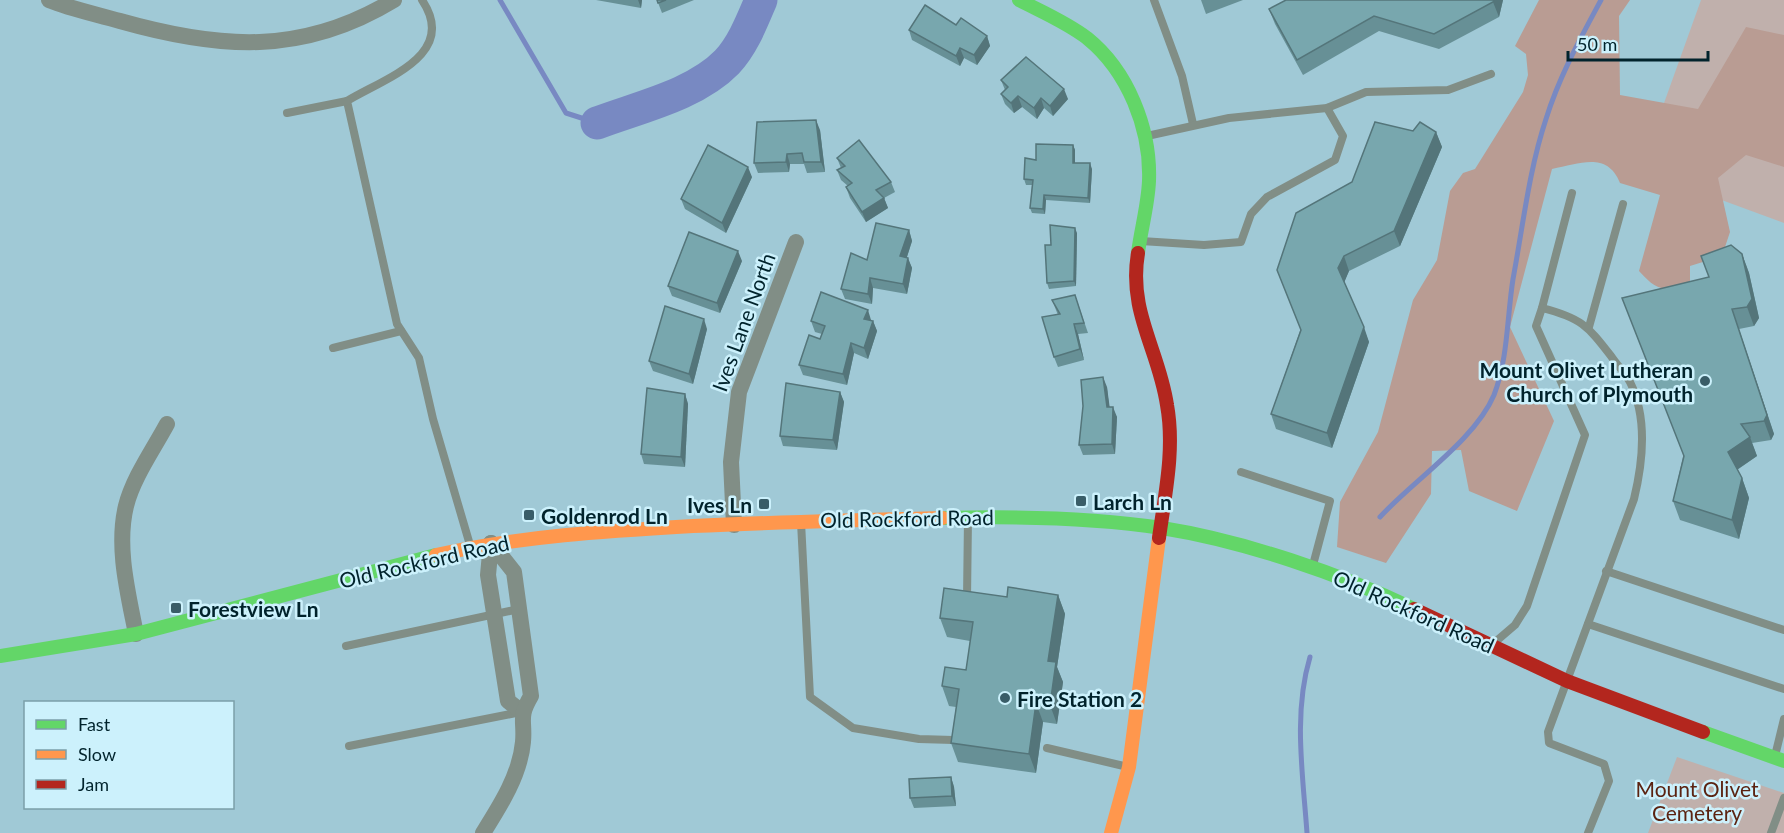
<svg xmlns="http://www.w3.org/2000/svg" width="1784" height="833" font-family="Lato,sans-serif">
<rect width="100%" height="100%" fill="#a0c9d6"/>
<!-- green -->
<g fill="#c0b0ac">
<polygon points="1701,0 1784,0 1784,223 1640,170"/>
<polygon points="1677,757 1784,793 1784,833 1648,833"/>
</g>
<!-- forest -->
<path fill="#b99c93" d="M1539 0H1630L1619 16 1620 95 1698 109 1746 27 1784 35V167L1746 155 1718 178 1730 232 1722 256 1690 266V285C1663 291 1658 292 1639 271L1660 195 1620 183C1607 151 1580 164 1552 169L1510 327 1554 421 1517 511 1469 491 1461 450 1432 451 1431 494 1386 563 1337 547 1340 502 1378 432 1413 300 1437 260 1450 191 1463 173 1475 169 1523 92 1528 75 1526 54 1515 46Z"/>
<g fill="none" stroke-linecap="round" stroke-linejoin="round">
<!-- stream -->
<g stroke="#7889c2" stroke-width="5">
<polyline points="500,0 566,113 597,123"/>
<path d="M1380 517C1414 480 1475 440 1494 395 1508 359 1507 317 1513 279 1523 226 1529 170 1546 119 1559 77 1580 39 1601 0"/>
<path d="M1307 833C1303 775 1293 714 1310 657"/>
</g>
<!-- river -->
<path stroke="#7889c2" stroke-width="33" d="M597 123C639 107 695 95 727 62 743 45 752 21 761 0"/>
<!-- lane -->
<g stroke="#818e86" stroke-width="8">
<path d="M422 0C459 55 385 78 347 101L397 324 419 358 433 419 470 545"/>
<polyline points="1154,0 1182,76 1193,124"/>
<polyline points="287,113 347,101"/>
<polyline points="1147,136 1229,118 1327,108 1366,92 1448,90 1491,74"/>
<polyline points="1141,241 1204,245 1241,242 1251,214 1267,197 1335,160 1343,136 1327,108"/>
<polyline points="1542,308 1572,193"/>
<polyline points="1589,327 1623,204"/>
<polyline points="333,348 401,331"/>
<polyline points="1241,472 1330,501 1313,565"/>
<polyline points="801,522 810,697 853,728 919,739 953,740"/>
<polyline points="1606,571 1784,630"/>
<polyline points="967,599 968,518"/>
<polyline points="1588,624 1784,689"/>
<path d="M1494 643 1515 625 1527 606 1585 435 1536 326 1542 308C1581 318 1587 325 1611 356 1617 365 1625 373 1630 382 1648 418 1643 462 1634 499L1548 732 1549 743 1604 764 1609 781 1588 833"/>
<polyline points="346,646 519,609"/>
<polyline points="349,746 521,712"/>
<polyline points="1047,748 1128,767"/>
<polyline points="1775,756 1784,719"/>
<polyline points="1771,833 1784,798"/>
</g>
<!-- street -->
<g stroke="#818e86" stroke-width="16">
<path d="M49 0C71 9 96 14 120 21 219 49 302 56 394 0"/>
<polyline points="734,525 731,462 739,392 796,242"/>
<polyline points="491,543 488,575 508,701 522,712"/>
<path d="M136 634C128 593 116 547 126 506 133 478 153 450 167 424"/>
<path d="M483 833C500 806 520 775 523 742 525 720 518 718 531 696L514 572 491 543"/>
</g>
<!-- fast -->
<g stroke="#63d668" stroke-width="14">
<path d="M1019 0C1042 12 1066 22 1087 38 1128 71 1151 129 1149 181 1148 205 1141 229 1138 253"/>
<path d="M943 518C1016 516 1090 517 1162 528 1244 541 1340 574 1414 609"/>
<polyline points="0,656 136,634 436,555"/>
<polyline points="1703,732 1784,761"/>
</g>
<!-- slow -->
<g stroke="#ff974d" stroke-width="14">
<path d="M436 555C521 536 607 531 693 526 777 522 860 520 943 518"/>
<polyline points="1111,833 1129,767 1159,538"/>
</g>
<!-- jam -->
<g stroke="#b3261e" stroke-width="14">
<path d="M1138 253C1128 312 1159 350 1167 405 1175 449 1165 494 1159 538"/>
<polyline points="1414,609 1567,681 1703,732"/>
</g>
</g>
<!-- wall -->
<g fill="#679096">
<polygon points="596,0 642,0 641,8"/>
<polygon points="657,0 694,0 662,13"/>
<polygon points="1201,0 1243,0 1206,14"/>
<polygon points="1503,0 1499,17 1439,49 1379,31 1303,75 1275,24 1269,9"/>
<polygon points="956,25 987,36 990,46 977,65 964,58 960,66 912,40 909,30"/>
<polygon points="1001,80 1068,99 1053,116 1044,108 1037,119 1022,107 1014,113 1005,104 1001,94 1005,90"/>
<polygon points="820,130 825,172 807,173 804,164 790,164 789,172 758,173 754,163"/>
<polygon points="1413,131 1436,132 1442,147 1400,246 1349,271 1344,282 1369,342 1332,448 1276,429 1271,414 1352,182"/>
<polygon points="1073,145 1075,150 1075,163 1092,169 1090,203 1046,200 1045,214 1032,213 1030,208 1032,185 1026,185 1024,179 1036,160"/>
<polygon points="837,158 891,182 895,192 884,198 888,208 866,222 850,198 846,187 848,186 841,180 837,170 841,168"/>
<polygon points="752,177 726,233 685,209 681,199"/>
<polygon points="909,230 912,241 907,257 912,268 907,294 873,288 872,304 845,299 841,289 867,260"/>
<polygon points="1077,233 1076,286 1049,289 1047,283 1051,245"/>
<polygon points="1742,254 1749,273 1759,318 1754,326 1739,329 1774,434 1771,440 1752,443 1757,456 1737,470 1742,478 1749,498 1739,539 1680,520 1673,501 1683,457 1709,277"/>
<polygon points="742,261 720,313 672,296 668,286"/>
<polygon points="1075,295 1088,333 1078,334 1084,360 1058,367 1054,357 1058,315 1052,300"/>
<polygon points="871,320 871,321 873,321 877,331 868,359 854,353 847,385 803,375 799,365 820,339 822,334 815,332 811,321"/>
<polygon points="707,329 693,384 653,371 649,361"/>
<polygon points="1107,387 1109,407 1117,417 1115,454 1083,455 1079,445"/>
<polygon points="840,392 844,402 837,450 783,446 780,436"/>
<polygon points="685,394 688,404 685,467 644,464 641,454"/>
<polygon points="1058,595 1065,614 1057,667 1063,682 1057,724 1043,722 1036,773 958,762 951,743 956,707 949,706 942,686 966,670 970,641 947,637 940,618 1007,597"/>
<polygon points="951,777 954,787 956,806 914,808 910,798"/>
</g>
<!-- shaded-wall -->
<g fill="#54757a">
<polygon points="638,0 642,0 641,8"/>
<polygon points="1494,0 1503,0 1499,17 1493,2"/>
<polygon points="987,36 990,46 977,65 974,55"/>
<polygon points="960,48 964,58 960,66 956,56"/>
<polygon points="1064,89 1068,99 1053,116 1050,106"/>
<polygon points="1018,96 1022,107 1014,113 1011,103"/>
<polygon points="1041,98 1044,108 1037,119 1034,108"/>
<polygon points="816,120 820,130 825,172 821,162"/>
<polygon points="1436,132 1442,147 1400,246 1394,231"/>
<polygon points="1073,145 1075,150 1075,168 1073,163"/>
<polygon points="787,154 790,164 789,172 786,162"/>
<polygon points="1090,163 1092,169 1090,203 1088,198"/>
<polygon points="748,167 752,177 726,233 722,223"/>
<polygon points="1044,195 1046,200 1045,214 1043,209"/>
<polygon points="884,198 888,208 866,222 862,212"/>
<polygon points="1075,228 1077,233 1076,286 1074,281"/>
<polygon points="909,230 912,241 904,266 900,256"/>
<polygon points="738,251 742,261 720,313 717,303"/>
<polygon points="1742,254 1749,273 1759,318 1754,326 1747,307"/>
<polygon points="1344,256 1349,271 1344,283 1338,268"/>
<polygon points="908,258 912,268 907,294 903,284"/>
<polygon points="870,278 873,288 872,304 868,294"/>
<polygon points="1732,309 1774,434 1771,440 1764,421"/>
<polygon points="868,310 871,320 868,329 864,319"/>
<polygon points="704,319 707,329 693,384 689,374"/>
<polygon points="873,321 877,331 868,359 864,348"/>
<polygon points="1074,324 1078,334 1084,360 1080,349"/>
<polygon points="1364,327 1369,342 1332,448 1327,433"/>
<polygon points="851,343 854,353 847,385 843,374"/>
<polygon points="1103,377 1107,387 1111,417 1107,407"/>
<polygon points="840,392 844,402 837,450 833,440"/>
<polygon points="685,394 688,404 685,467 681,457"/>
<polygon points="1113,407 1117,417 1115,454 1112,444"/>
<polygon points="1750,437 1757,456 1735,471 1728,452"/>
<polygon points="1742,478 1749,498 1739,539 1732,520"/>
<polygon points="1058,595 1065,614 1057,667 1063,682 1057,724 1050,705 1048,661"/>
<polygon points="1036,703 1043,722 1036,773 1029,754"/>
<polygon points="951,777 954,787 956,806 952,796"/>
</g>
<!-- building -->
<g fill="#78a7ae" stroke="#54757a" stroke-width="1.5">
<polygon points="657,0 666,0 658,3"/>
<polygon points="1286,0 1494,0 1493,2 1434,34 1374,16 1297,60 1269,9"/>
<polygon points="925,5 956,25 961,18 987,36 974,55 960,48 956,56 909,30"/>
<polygon points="1026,57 1064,89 1050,106 1041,98 1034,108 1018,96 1011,103 1001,94 1008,87 1001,80"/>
<polygon points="816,120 821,162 804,162 802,153 787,154 786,162 754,163 757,122"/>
<polygon points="1375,122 1413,131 1420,122 1436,132 1394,231 1344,256 1338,268 1364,327 1327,433 1271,414 1301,330 1277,270 1296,213 1352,182"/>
<polygon points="859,140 891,182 876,190 884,198 862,212 846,187 852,183 837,170 845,166 837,158"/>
<polygon points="1036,144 1073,145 1073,163 1090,163 1088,198 1044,195 1043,209 1030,208 1033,180 1024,179 1025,158 1036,160"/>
<polygon points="708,145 748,167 722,223 681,199"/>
<polygon points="876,223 909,230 900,256 908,258 903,284 870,278 868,294 841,289 851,253 867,260"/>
<polygon points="1050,225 1075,228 1074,281 1047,283 1045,245 1051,245"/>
<polygon points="689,232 738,251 717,303 668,286"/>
<polygon points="1731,245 1742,254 1752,299 1747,307 1732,309 1767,415 1764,421 1741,424 1750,437 1728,452 1742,478 1732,520 1673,501 1684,456 1622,298 1709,277 1701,256"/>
<polygon points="821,292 868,310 864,319 873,321 864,348 851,343 843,374 799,365 809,335 820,339 825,326 811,321"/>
<polygon points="1075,295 1084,323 1074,324 1080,349 1054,357 1042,317 1060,314 1052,300"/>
<polygon points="665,306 704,319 689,374 649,361"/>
<polygon points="1103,377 1107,407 1113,407 1112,444 1079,445 1083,406 1081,380"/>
<polygon points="786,383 840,392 833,440 780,436"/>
<polygon points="647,388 685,394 681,457 641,454"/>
<polygon points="1008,587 1058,595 1048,661 1056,662 1050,705 1036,703 1029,754 951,743 959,689 942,686 945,667 966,670 973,622 940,618 944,588 1007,597"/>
<polygon points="951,777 952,796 910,798 909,779"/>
</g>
<!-- markers -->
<g fill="#395d68" stroke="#ccf1fc" stroke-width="2">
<circle cx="1705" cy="381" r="6"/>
<rect x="1075" y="495" width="12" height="12" rx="3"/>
<rect x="758" y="498" width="12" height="12" rx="3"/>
<rect x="523" y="509" width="12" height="12" rx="3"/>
<rect x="170" y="602" width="12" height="12" rx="3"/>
<circle cx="1005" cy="698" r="6"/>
</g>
<g text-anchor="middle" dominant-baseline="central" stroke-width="5" stroke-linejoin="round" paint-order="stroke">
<!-- street labels -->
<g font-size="21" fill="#01232c" stroke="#ccf1fc">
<text transform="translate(743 322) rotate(-70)">Ives Lane North</text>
<text transform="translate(907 518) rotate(-1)">Old Rockford Road</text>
<text transform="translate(424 561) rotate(-13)">Old Rockford Road</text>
<text transform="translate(1414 611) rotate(24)">Old Rockford Road</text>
</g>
<!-- poi labels -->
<g font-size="21" font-weight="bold" fill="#01232c" stroke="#ccf1fc" text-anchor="start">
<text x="1693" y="369" text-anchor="end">Mount Olivet Lutheran<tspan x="1693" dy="24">Church of Plymouth</tspan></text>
<text x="1093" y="501">Larch Ln</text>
<text x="752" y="504" text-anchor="end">Ives Ln</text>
<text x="541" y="515">Goldenrod Ln</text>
<text x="188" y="608">Forestview Ln</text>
<text x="1017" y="698">Fire Station 2</text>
</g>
<!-- park labels -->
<g font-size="21" fill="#5b2311" stroke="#ccf1fc">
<text x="1697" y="788">Mount Olivet<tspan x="1697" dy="24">Cemetery</tspan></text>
</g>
</g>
<!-- legend -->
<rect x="24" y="701" width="210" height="108" fill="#ccf1fc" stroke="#7b9fa9" stroke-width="1.5"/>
<rect x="36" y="720" width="30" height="9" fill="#63d668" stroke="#7b9fa9" stroke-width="1.5"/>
<text x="78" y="731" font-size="18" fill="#01232c">Fast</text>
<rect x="36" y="750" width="30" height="9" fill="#ff974d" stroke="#7b9fa9" stroke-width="1.5"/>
<text x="78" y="761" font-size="18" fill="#01232c">Slow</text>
<rect x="36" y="780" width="30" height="9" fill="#b3261e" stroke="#7b9fa9" stroke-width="1.5"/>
<text x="78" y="791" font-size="18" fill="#01232c">Jam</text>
<!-- scale -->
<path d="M1568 51v9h140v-9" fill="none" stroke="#01232c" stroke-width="3"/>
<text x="1577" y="51" font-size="18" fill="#01232c" stroke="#ccf1fc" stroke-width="4.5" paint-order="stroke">50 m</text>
</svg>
